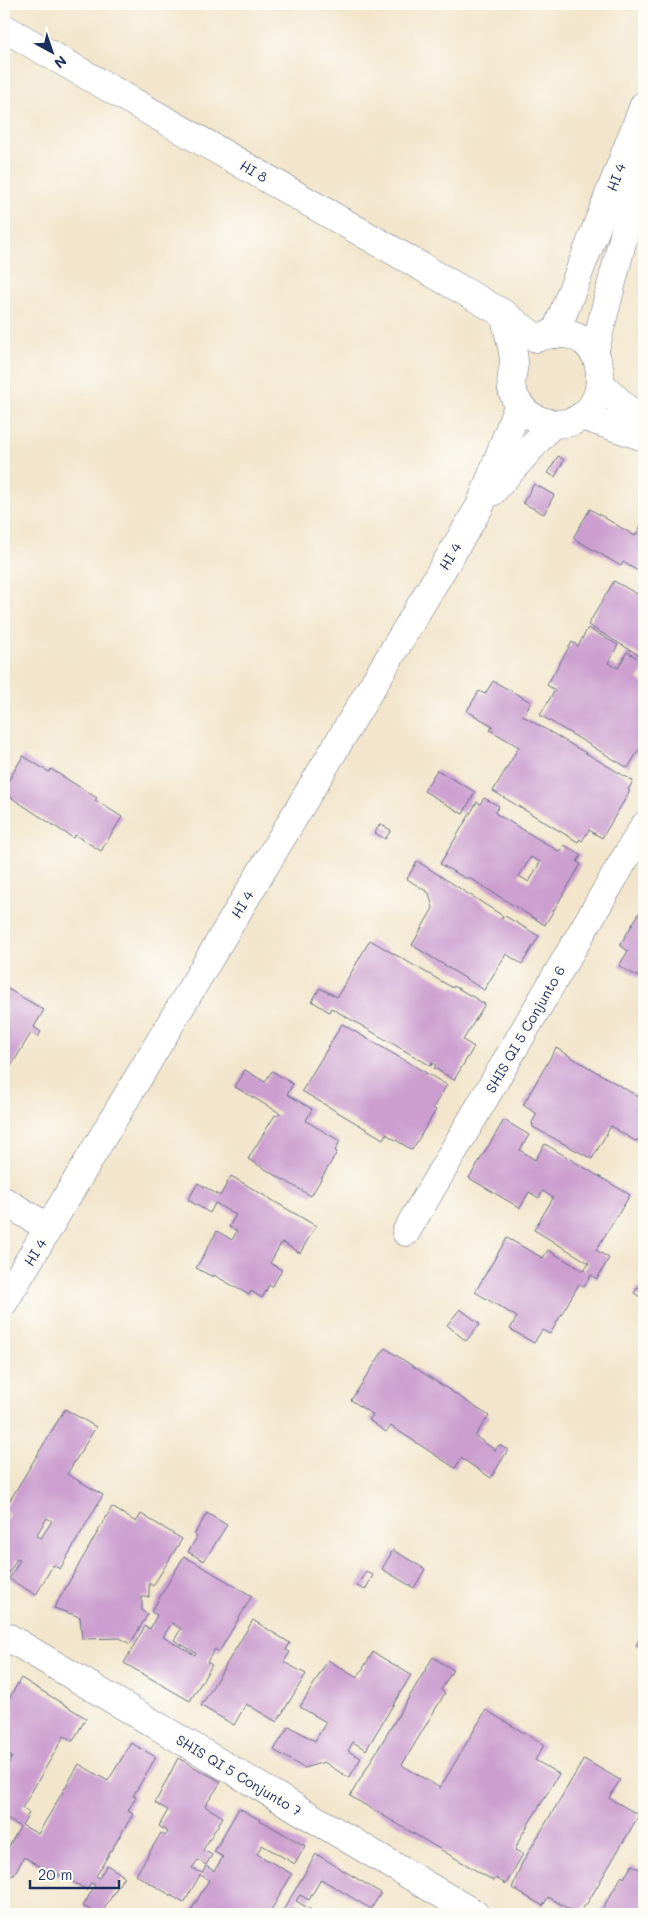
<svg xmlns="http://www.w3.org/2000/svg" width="648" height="1918" font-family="Mali,sans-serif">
<rect width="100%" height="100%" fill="#fdfcf7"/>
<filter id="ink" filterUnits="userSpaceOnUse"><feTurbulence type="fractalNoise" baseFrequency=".02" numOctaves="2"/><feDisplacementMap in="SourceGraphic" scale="10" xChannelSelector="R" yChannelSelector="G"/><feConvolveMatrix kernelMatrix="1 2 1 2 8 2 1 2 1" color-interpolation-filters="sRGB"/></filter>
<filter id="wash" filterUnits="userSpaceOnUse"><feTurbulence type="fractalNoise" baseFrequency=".0096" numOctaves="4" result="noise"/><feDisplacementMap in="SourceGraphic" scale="20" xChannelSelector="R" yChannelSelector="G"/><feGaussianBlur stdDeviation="1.12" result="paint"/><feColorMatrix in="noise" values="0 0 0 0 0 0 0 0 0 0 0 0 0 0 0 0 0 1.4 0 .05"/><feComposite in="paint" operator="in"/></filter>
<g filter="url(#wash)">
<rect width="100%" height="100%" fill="#f2e5cb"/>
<g id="blocks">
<!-- building -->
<g fill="#cb9ecf" fill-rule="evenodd">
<polygon points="558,456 564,460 555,477 548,473"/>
<polygon points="534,484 554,495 544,514 523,503"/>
<polygon points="590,509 635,536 644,520 644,571 639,568 638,571 623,562 621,566 573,538"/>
<polygon points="614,581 644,598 644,658 588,625"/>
<polygon points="588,628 618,645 608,663 618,668 627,652 644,662 644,669 638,680 644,683 644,705 642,708 644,709 644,741 628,768 540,715 555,690 547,685 572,642 578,646"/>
<polygon points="493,681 531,702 523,716 633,781 628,790 630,791 602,838 589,830 582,841 580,839 578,842 493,791 519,747 490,730 493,726 467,711 479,691 485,694"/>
<polygon points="23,756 49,772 51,769 97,798 95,800 122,817 101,851 75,835 73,838 4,793 4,788"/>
<polygon points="437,770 475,792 463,814 424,791"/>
<path d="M484 798 499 806 495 813 560 852 564 845 581 855 577 862 581 864 545 925 468 877 467 879 440 864 477 802 480 804ZM531 857 540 862 529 882 519 876Z"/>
<polygon points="380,824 391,830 385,839 375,833"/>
<polygon points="417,861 503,916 501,919 505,916 539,936 522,964 506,954 484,990 412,945 433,908 429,893 407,879"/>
<polygon points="641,910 644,912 644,980 619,966 628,951 620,945"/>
<polygon points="370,940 453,988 454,986 485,1004 463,1040 474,1047 454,1080 434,1068 436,1065 432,1063 431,1066 331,1008 329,1012 312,1001 320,988 337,997"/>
<polygon points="8,989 44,1010 34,1027 41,1032 38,1037 31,1033 4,1078 4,996"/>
<polygon points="342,1024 447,1085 433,1108 436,1110 412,1150 386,1134 383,1139 302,1091"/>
<polygon points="556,1048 644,1100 644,1138 635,1141 611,1126 592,1159 533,1127 532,1122 537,1114 523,1105"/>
<polygon points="245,1070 265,1082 272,1071 293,1084 287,1094 312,1109 306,1121 340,1141 335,1151 337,1152 311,1196 248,1159 275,1115 277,1116 280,1113 235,1087"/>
<polygon points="504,1120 529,1135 520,1150 535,1160 545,1144 630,1195 596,1250 609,1258 597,1279 591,1275 584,1287 579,1284 550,1334 542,1330 534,1343 510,1329 517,1317 475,1292 507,1238 543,1258 548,1250 584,1271 589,1263 534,1230 553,1198 543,1191 539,1198 529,1192 520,1208 469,1178"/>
<polygon points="231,1176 316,1226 300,1253 282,1242 270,1263 282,1270 272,1287 269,1285 262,1298 251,1291 249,1295 214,1275 213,1277 196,1268 217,1231 232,1240 237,1231 229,1227 236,1215 215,1203 210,1213 188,1200 198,1183 220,1196"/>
<polygon points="638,1287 644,1291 642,1298 634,1293"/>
<polygon points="460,1309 480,1324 466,1341 447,1325"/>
<polygon points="385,1348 489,1416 475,1436 495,1450 499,1445 508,1450 491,1478 461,1458 455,1468 391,1426 386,1432 369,1420 373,1415 351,1400"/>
<path d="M65 1409 96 1427 67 1474 103 1495 60 1569 53 1565 36 1595 9 1579 20 1560 17 1559 4 1582V1518L6 1520 9 1513 4 1510ZM47 1518 52 1521 41 1538 36 1536Z"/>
<polygon points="112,1507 136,1522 141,1514 182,1539 153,1586 149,1583 149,1597 142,1597 142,1611 148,1614 130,1644 120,1638 82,1639 80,1617 54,1608"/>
<polygon points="207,1513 227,1525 204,1561 188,1552 197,1537 194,1535"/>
<polygon points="393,1550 425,1569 414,1588 382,1569"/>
<path d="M184 1556 252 1596 219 1652 215 1649 207 1662 212 1665 190 1701 124 1663 145 1626 150 1629 157 1615 151 1612ZM172 1623 181 1629 174 1640 196 1653 195 1655 163 1637Z"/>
<polygon points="366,1571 373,1575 365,1590 357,1586"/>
<polygon points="253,1620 290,1643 286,1650 290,1652 284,1662 306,1674 277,1722 246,1704 234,1725 201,1706"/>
<polygon points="644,1630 644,1649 636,1645"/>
<polygon points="373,1652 411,1675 366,1750 353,1742 348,1751 361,1758 349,1778 324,1762 304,1768 274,1750 289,1726 315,1741 326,1722 300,1707 328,1660 357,1678"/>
<polygon points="433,1657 453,1670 441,1690 445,1693 402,1765 440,1788 486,1710 544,1745 535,1760 559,1774 520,1838 515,1850 523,1854 506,1884 496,1878 494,1881 350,1796"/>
<polygon points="21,1678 86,1718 73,1741 64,1736 55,1752 22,1808 29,1813 22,1825 38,1834 79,1764 108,1781 131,1743 156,1757 133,1796 136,1797 128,1811 133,1814 96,1876 99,1878 107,1865 124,1876 101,1914 97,1914 83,1906 95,1885 91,1883 87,1890 59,1874 58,1877 24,1857 13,1876 4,1871 4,1855 20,1827 4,1817 4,1771 12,1757 4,1751 4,1707"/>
<polygon points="178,1758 221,1782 205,1806 223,1817 203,1850 212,1855 206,1865 198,1860 192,1868 202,1873 206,1866 214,1871 223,1857 214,1852 239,1808 305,1846 295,1864 262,1845 257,1854 292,1874 269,1914 189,1914 209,1880 200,1875 184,1903 136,1875 161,1833 165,1836 168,1832 159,1826 168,1810 155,1803"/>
<polygon points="584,1759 620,1780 609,1798 639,1815 588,1902 578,1914 548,1897 543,1906 512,1888 522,1863"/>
<polygon points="316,1854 381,1893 371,1909 321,1879 309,1900 300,1895 296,1901 318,1914 281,1914"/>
<polygon points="632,1865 644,1872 644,1914 599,1914 622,1876 624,1878"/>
</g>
</g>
</g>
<g filter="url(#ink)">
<use href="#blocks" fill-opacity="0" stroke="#666f84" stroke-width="1"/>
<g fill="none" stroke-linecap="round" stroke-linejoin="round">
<defs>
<g id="minor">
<polyline points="4,28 504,314"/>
<path d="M504 314 536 338C542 337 548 334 554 334 620 328 613 438 546 422 531 419 519 408 513 393 509 382 513 374 514 363 514 348 507 329 504 314Z"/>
<polyline points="555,334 644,105"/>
<polyline points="594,353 644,156"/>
<polyline points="601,384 644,426"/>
<polyline points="582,416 644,437"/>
<polyline points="492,492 552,424"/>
<polyline points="4,1201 49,1228"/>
<polyline points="406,1232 644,826"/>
<polyline points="4,1302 480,506 519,404"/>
<polyline points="4,1635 475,1914"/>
</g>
</defs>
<!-- minor casing -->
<use href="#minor" stroke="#666f84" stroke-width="29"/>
<!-- minor -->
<use href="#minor" stroke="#fff" stroke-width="28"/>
</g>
</g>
<g text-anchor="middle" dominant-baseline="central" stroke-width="5" stroke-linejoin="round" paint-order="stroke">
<!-- street labels -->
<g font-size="14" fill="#1b2f5e" stroke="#fdfcf7">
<text transform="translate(254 171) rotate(30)">HI 8</text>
<text transform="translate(616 177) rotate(-69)">HI 4</text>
<text transform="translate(450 556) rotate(-59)">HI 4</text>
<text transform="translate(242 904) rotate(-59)">HI 4</text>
<text transform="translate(525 1029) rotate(-60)">SHIS QI 5 Conjunto 6</text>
<text transform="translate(35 1252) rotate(-58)">HI 4</text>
<text transform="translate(239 1775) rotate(31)">SHIS QI 5 Conjunto 7</text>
</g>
</g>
<!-- margin -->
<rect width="648" height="1918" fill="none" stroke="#fdfcf7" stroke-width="20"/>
<!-- north arrow -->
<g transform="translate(52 52) rotate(140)" stroke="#fdfcf7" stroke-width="4" paint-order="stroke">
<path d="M0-4L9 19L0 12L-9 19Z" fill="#1b2f5e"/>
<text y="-8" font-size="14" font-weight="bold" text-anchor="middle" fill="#1b2f5e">N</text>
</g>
<!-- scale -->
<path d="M30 1880v8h89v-8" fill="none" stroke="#1b2f5e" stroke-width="2.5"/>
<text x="38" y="1880" font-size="15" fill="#1b2f5e" stroke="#fdfcf7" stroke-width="4" paint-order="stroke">20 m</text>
</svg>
